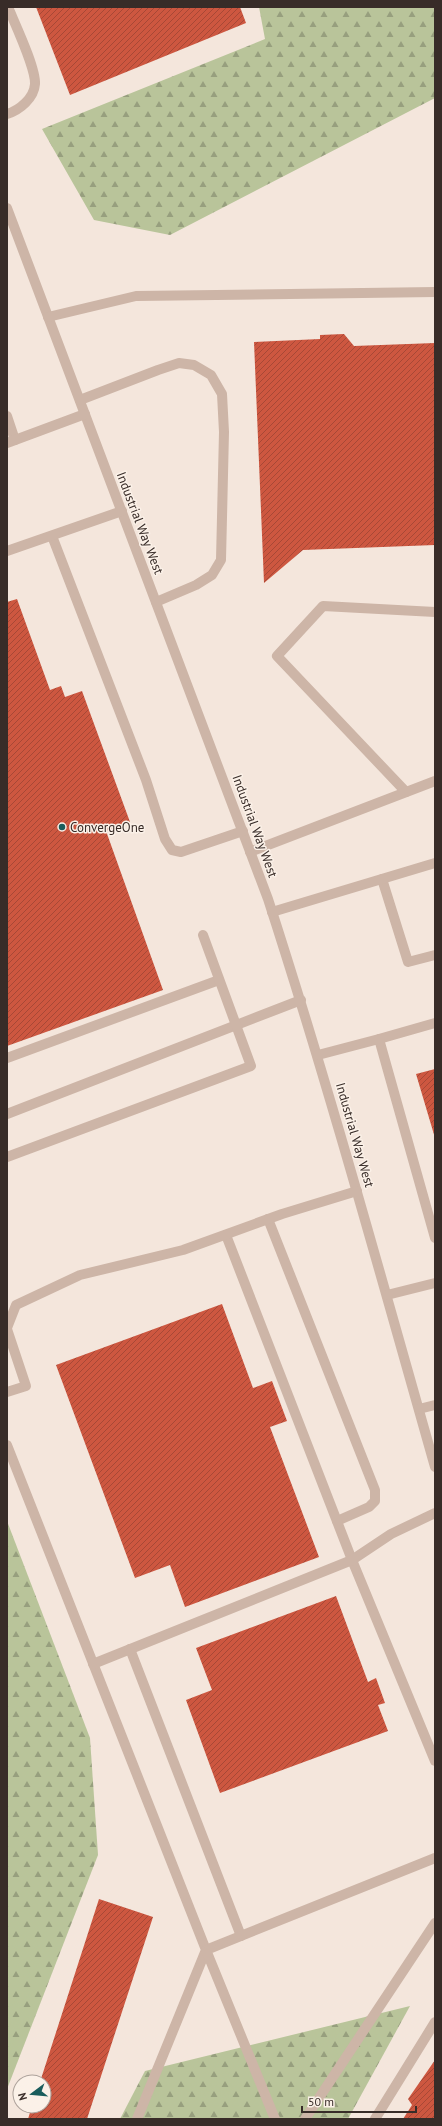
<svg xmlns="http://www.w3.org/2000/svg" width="442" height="2126" font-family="'PT Sans',sans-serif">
<defs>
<pattern id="forest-firs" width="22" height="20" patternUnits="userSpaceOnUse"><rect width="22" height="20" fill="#b9c49a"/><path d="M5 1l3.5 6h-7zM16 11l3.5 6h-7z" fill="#979f7e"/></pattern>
<pattern id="building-hatch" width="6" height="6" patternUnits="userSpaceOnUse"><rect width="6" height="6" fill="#cd5740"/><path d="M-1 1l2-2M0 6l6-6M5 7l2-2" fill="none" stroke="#a74836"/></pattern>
</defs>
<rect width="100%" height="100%" fill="#f4e6dc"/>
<!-- forest -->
<g fill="url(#forest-firs)">
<polygon points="259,7 435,7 435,98 170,235 94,220 42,129 265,39"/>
<polygon points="7,1521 90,1738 98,1855 7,2089"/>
<polygon points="410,2006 348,2119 120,2119 145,2071"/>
</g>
<!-- building -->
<g fill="url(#building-hatch)">
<polygon points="36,7 240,7 246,23 70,95"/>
<polygon points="344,334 354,346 435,343 435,545 303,550 264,583 254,342 320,339 320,335"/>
<polygon points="17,599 50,690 61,686 65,697 82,691 130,822 106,831 163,990 7,1046 7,602"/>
<polygon points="435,1069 435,1138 416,1074"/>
<polygon points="222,1304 253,1388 272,1381 287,1421 270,1427 319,1557 185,1607 170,1565 135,1578 56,1365"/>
<polygon points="336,1596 368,1682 376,1678 385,1703 378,1705 388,1731 220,1793 186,1700 212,1690 196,1648"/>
<polygon points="99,1899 153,1917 87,2119 28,2119 32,2106 44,2106 44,2082 40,2082"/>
<polygon points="435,2060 435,2119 403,2119 412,2105 408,2099"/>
</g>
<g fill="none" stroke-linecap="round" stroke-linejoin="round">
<!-- minor -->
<g stroke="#cdb5a7" stroke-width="10">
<path d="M7 114C20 110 34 98 35 84 36 68 15 24 8 7"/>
<path d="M7 208 268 899C329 1087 381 1277 435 1467"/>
<polyline points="48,317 136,296 435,292"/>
<polyline points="80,400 158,370 179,363 194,365 211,375 222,394 224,432 221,560 212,575 196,585 156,602"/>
<polyline points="7,416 15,440"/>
<polyline points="7,443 85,414"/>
<polyline points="52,536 146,780 165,839 172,850 181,852 243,831"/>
<polyline points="7,551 122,511"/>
<polyline points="406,792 277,656 323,606 435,612"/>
<polyline points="250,852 435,781"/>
<polyline points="382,879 408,962 435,955"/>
<polyline points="272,912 435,863"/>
<polyline points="379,1039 435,1023"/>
<polyline points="318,1055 379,1039 435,1238"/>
<polyline points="7,1058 219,980"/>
<polyline points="7,1114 301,1000"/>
<polyline points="7,1157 251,1066 203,935"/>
<polyline points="268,1219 375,1490 375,1501 369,1507 337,1521"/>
<polyline points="226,1235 352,1560 435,1761"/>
<polyline points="387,1295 435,1283"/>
<polyline points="7,1328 16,1305 80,1275 183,1250 282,1214 357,1191"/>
<polyline points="7,1329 26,1386 7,1392"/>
<polyline points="419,1409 435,1405"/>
<polyline points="7,1445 206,1950 137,2119"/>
<polyline points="130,1649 241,1936"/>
<polyline points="93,1664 352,1560 391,1534 435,1513"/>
<polyline points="275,2119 206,1950 435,1858"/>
<polyline points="305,2119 435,1923"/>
<polyline points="375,2119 435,2022"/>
</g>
</g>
<!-- markers -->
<circle fill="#1a5d5c" stroke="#fbf1e8" stroke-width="1.5" cx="62" cy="827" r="4"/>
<g text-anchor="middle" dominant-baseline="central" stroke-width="3" stroke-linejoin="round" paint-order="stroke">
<!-- street labels -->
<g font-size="13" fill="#382c28" stroke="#fbf1e8">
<text transform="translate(140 523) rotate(69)">Industrial Way West</text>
<text transform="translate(255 826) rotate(70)">Industrial Way West</text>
<text transform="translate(355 1135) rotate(74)">Industrial Way West</text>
</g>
<!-- poi labels -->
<g font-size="13" fill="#382c28" stroke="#fbf1e8" text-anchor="start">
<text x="70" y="827">ConvergeOne</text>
</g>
</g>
<!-- border -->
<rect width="442" height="2126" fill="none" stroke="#382c28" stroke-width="16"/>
<!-- north arrow -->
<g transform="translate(32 2094) rotate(254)"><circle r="19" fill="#fbf1e8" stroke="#ada29b"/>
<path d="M0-3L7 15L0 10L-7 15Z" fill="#1a5d5c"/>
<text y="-6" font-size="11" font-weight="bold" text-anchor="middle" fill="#382c28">N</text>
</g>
<!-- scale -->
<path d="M302 2106v6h114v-6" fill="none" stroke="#382c28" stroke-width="2"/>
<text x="308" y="2106" font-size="12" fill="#382c28" stroke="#fbf1e8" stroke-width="3" paint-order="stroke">50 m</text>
</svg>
